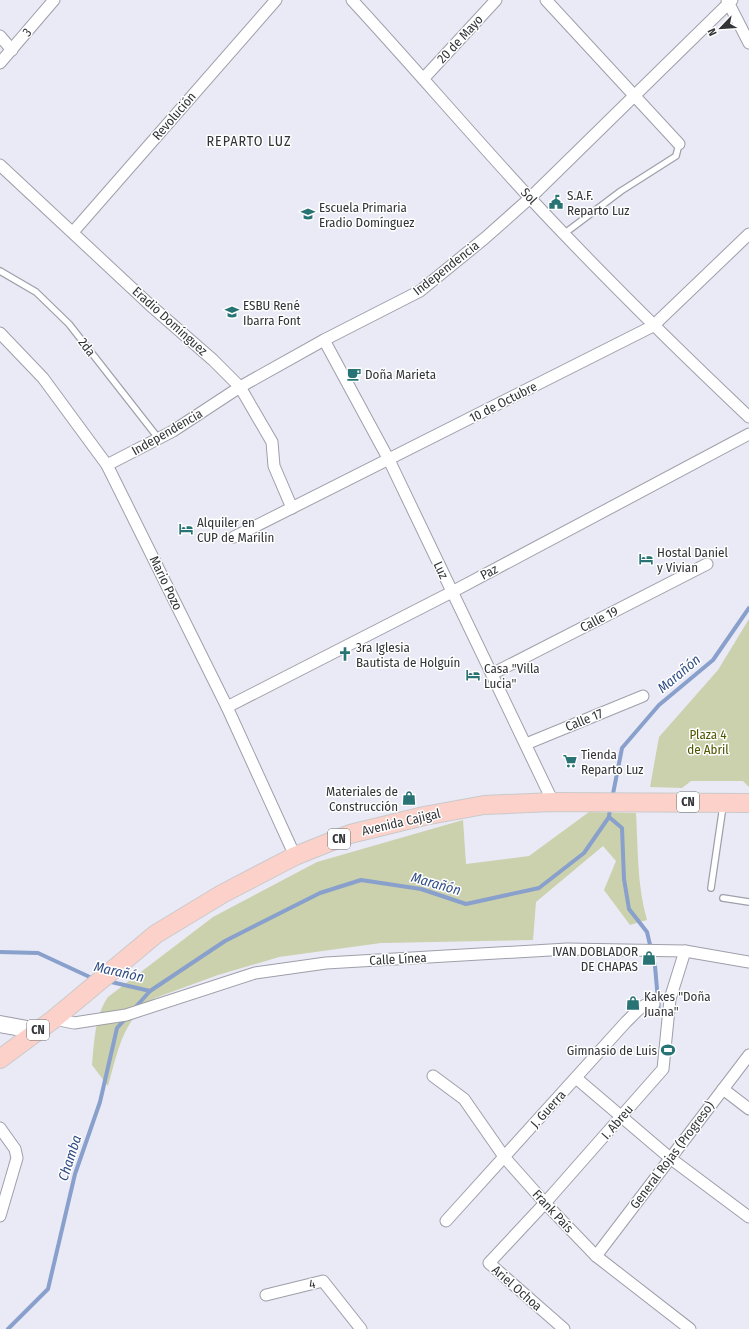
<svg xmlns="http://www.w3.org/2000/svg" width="749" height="1329" font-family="'Fira Sans Condensed',sans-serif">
<rect width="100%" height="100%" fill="#e9eaf5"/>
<!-- green -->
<g fill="#cbd1ad">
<polygon points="749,619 749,787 743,781 691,781 682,788 650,787 659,737 718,670"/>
<path d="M589 812 636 813C638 848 637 886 647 920L630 925 604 890 616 861 603 846 536 902 533 940 381 943 279 957 218 975 155 998C122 1020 118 1051 108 1086L92 1065C94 1043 95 1015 108 997L213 917 317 862 463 820 466 864 529 856Z"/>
</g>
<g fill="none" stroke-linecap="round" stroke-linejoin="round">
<!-- stream -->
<g stroke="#88a0cb" stroke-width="4">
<polyline points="612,799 622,748 659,705 713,660 749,608"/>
<polyline points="609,817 622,828 624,879 629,909 647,932 655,966 659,1012"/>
<polyline points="0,952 38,953 94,979"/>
<polyline points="107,981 150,991"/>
<polyline points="134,1009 150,991 225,941 320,893 361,880 421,889 466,904 539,888 584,853 609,817 610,807"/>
<polyline points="8,1329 48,1289 75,1174 100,1102 117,1028 127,1017"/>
</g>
<defs>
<g id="lane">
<polyline points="565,233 621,191 676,156 679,144"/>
<polyline points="0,271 36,292 69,324 159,439"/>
<polyline points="711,888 723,806"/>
<polyline points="723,898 749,902"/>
</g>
<g id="street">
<path d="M352 0C412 65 469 132 529 197 600 273 674 346 749 417"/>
<polyline points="546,0 679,144"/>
<polyline points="727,0 749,43"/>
<polyline points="0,36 12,50"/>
<polyline points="0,63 54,0"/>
<polyline points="424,78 496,0"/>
<polyline points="0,165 150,305 213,360 240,387 272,442 274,466 292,508"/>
<polyline points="73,232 276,0"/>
<polyline points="0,333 43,378 107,465 227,707 295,856"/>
<polyline points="324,340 389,460 553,802"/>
<polyline points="107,465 173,431 240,387 324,340 420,291 485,238 530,198 732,0"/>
<polyline points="234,537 653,326 749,234"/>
<polyline points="492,674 707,564"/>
<polyline points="227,707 452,592 749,434"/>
<polyline points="526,744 643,696"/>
<polyline points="54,1019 74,1023 126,1015 255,973 326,963 567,949 685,951 749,962"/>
<polyline points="433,1076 464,1099 505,1158 545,1203 596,1256 690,1329"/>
<polyline points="576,1078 670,1158 749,1217"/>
<polyline points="723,1089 749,1109"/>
<polyline points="0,1128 15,1149 17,1158 0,1216"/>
<path d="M446 1221 626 1022C634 1015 642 1002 654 1004"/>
<polyline points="596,1256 749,1055"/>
<polyline points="266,1295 323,1281 361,1329"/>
<polyline points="564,1329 489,1263 545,1203 663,1069 670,999 685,951"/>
</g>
<polyline id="secondary" points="0,1024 38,1031"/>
<polyline id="primary" points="0,1059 54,1019 156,934 222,894 295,856 350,834 424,816 484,805 553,802 749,803"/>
</defs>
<!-- lane casing -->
<use href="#lane" stroke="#9e9faa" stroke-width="8"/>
<!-- street casing -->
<use href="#street" stroke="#9e9faa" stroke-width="13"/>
<!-- secondary casing -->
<use href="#secondary" stroke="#9e9faa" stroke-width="18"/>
<!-- primary casing -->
<use href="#primary" stroke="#cacacb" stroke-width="20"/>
<!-- lane -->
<use href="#lane" stroke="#fff" stroke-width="5.5"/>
<!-- street -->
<use href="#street" stroke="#fff" stroke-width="11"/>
<!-- secondary -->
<use href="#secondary" stroke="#fff" stroke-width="16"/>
<!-- primary -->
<use href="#primary" stroke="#fcd1c9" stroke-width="18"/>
</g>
<!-- icons -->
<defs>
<symbol id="civic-bare" viewBox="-9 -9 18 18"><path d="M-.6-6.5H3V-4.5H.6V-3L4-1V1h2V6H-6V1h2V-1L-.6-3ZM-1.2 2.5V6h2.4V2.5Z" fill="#287374" stroke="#fff" stroke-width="2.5" paint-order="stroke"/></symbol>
<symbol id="school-bare" viewBox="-9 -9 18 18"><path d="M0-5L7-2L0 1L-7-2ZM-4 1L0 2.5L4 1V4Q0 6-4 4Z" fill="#287374" stroke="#fff" stroke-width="2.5" paint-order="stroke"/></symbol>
<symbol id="cafe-bare" viewBox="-9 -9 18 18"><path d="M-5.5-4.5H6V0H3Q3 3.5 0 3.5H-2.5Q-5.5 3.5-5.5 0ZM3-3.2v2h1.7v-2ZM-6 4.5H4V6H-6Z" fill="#287374" stroke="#fff" stroke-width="2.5" paint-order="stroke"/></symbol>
<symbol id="hotel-bare" viewBox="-9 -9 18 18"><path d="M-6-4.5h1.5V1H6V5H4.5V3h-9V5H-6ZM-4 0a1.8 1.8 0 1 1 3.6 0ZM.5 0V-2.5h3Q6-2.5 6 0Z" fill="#287374" stroke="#fff" stroke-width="2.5" paint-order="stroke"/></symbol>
<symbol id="church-bare" viewBox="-9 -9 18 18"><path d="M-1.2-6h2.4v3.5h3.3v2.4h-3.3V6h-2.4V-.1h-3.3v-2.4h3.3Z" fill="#287374" stroke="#fff" stroke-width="2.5" paint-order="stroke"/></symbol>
<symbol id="supermarket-bare" viewBox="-9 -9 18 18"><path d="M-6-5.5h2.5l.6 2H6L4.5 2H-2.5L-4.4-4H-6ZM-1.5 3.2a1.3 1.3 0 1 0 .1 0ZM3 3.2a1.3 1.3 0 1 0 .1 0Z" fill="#287374" stroke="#fff" stroke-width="2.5" paint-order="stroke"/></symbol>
<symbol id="shop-bare" viewBox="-9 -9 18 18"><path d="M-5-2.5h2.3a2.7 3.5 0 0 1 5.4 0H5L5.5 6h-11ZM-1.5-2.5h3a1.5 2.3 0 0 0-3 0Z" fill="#287374" stroke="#fff" stroke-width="2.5" paint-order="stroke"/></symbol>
<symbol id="stadium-bare" viewBox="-9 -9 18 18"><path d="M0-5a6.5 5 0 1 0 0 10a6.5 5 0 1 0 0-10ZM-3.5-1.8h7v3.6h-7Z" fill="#287374" stroke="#fff" stroke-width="2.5" paint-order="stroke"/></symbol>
</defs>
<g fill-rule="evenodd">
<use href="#civic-bare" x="546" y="192" width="20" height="20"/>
<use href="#school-bare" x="298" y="204" width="20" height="20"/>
<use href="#school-bare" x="222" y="302" width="20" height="20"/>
<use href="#cafe-bare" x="344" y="364" width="20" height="20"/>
<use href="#hotel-bare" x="176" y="519" width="20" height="20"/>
<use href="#hotel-bare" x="636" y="549" width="20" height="20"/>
<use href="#church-bare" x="335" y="644" width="20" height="20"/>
<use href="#hotel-bare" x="463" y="665" width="20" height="20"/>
<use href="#supermarket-bare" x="560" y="751" width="20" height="20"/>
<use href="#shop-bare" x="399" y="788" width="20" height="20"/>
<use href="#shop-bare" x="639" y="948" width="20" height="20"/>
<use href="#shop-bare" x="623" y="993" width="20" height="20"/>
<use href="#stadium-bare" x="658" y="1040" width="20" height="20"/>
</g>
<g text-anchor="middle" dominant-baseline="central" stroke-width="3" stroke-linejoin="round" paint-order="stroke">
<!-- shield labels -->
<g fill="#fff" stroke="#707174" stroke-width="1">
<rect x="677" y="792" width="22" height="20" rx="3"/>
<rect x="328" y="829" width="22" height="20" rx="3"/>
<rect x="27" y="1020" width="22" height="20" rx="3"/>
</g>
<g font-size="12" font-weight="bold" fill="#333438">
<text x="688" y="802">CN</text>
<text x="339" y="839">CN</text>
<text x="38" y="1030">CN</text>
</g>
<!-- street labels -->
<g font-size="13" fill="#333438" stroke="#fff">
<text transform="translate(27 32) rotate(-50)">3</text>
<text transform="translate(460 39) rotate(-47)">20 de Mayo</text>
<text transform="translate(174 116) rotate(-49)">Revolución</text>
<text transform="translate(529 196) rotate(47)">Sol</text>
<text transform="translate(446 268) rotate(-38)">Independencia</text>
<text transform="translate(170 321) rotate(42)">Eradio Domínguez</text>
<text transform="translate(87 347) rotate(52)">2da</text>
<text transform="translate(503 402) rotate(-27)">10 de Octubre</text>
<text transform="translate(167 432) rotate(-30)">Independencia</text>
<text transform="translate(441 570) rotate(65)">Luz</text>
<text transform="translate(489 572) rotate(-28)">Paz</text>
<text transform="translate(166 583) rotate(64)">Mario Pozo</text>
<text transform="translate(599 619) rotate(-27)">Calle 19</text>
<text transform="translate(584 720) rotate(-22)">Calle 17</text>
<text transform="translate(401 822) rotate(-13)">Avenida Cajigal</text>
<text transform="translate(398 959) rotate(-3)">Calle Línea</text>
<text transform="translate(548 1109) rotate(-48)">J. Guerra</text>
<text transform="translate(617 1122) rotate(-49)">I. Abreu</text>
<text transform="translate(672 1155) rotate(-53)">General Rojas (Progreso)</text>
<text transform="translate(553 1211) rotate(47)">Frank País</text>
<text transform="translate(312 1284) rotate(-13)">4</text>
<text transform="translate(517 1288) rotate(41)">Ariel Ochoa</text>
</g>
<!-- poi labels -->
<g font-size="13" fill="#333438" stroke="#fff" text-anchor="start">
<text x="567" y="195">S.A.F.<tspan x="567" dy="15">Reparto Luz</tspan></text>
<text x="319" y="207">Escuela Primaria<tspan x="319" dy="15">Eradio Domínguez</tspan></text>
<text x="243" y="305">ESBU René<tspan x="243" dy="15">Ibarra Font</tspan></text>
<text x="365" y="374">Doña Marieta</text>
<text x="197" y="522">Alquiler en<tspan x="197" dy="15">CUP de Marilin</tspan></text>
<text x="657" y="552">Hostal Daniel<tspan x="657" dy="15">y Vivian</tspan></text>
<text x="356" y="647">3ra Iglesia<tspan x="356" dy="15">Bautista de Holguín</tspan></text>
<text x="484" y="668">Casa "Villa<tspan x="484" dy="15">Lucia"</tspan></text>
<text x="581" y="754">Tienda<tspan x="581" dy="15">Reparto Luz</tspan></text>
<text x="398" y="791" text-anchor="end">Materiales de<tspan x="398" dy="15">Construcción</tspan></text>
<text x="638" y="951" text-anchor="end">IVAN DOBLADOR<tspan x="638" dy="15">DE CHAPAS</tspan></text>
<text x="644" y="996">Kakes "Doña<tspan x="644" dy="15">Juana"</tspan></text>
<text x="657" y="1050" text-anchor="end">Gimnasio de Luis</text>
</g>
<!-- park labels -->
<g font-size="13" fill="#4f5600" stroke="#fff">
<text x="708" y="734">Plaza 4<tspan x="708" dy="15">de Abril</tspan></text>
</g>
<!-- neighbourhood labels -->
<g font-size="14" letter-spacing="1" fill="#333438" stroke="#fff">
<text x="249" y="141">REPARTO LUZ</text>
</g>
<!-- water labels -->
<g font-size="14" font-style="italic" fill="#304e85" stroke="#fff">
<text transform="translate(679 674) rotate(-40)">Marañón</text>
<text transform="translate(436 884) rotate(16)">Marañón</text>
<text transform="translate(119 972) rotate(13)">Marañón</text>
<text transform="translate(70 1158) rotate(-72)">Chamba</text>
</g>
</g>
<!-- north arrow -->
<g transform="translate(721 28) rotate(245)" stroke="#ffffff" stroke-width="3" paint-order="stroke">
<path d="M0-3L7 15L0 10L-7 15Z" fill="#333438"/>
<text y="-6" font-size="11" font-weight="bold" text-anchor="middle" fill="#333438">N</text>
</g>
</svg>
